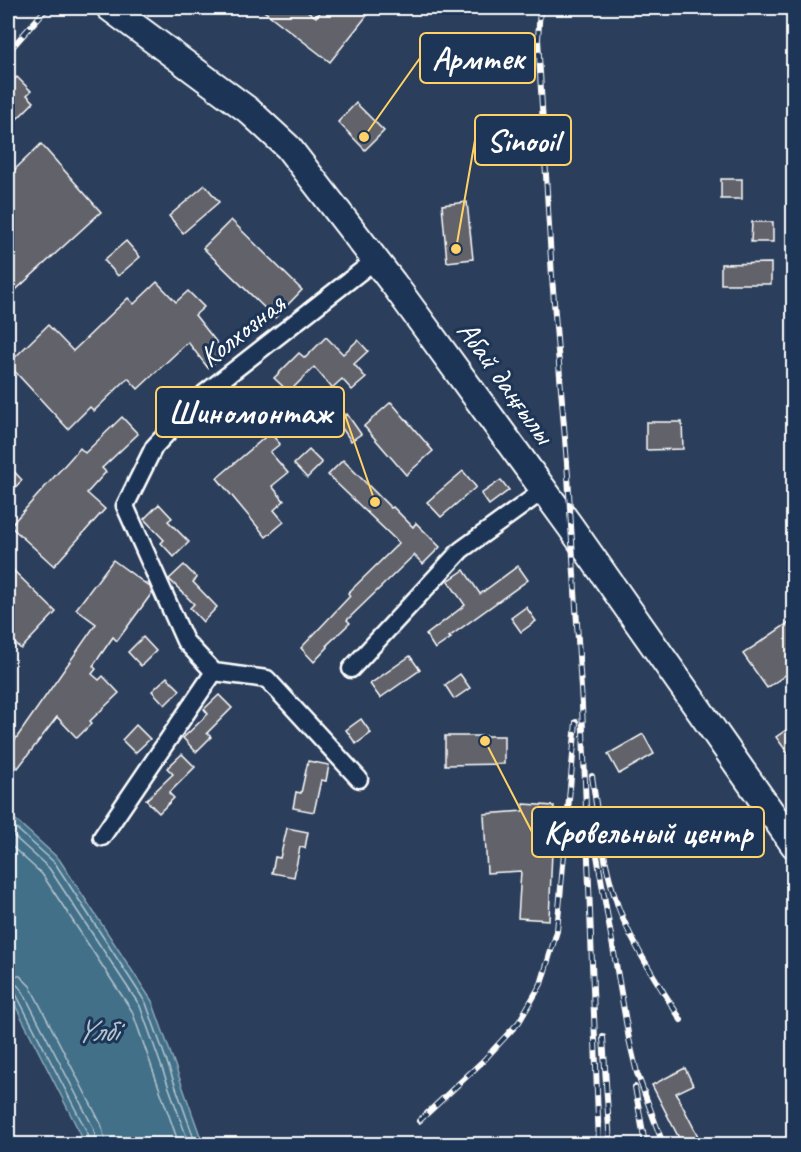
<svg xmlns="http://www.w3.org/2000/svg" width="801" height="1152" font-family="Caveat,sans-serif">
<rect width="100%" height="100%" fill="#2b3e5b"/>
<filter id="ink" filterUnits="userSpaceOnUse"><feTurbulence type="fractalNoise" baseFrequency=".0167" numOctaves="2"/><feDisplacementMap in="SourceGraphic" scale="12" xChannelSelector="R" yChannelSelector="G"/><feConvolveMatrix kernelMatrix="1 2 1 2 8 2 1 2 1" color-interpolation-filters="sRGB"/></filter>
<g filter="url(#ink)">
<!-- water -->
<polygon fill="#436f88" stroke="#8ea9b8" stroke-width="1.5" points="8,813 59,859 152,1001 203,1144 84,1144 80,1133 8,991"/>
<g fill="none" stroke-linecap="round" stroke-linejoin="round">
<!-- shore -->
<g stroke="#b4c5cf" stroke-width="1.5">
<polyline points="8,821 55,863 146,1003 196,1144"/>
<polyline points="8,831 49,868 140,1006 189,1144"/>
<polyline points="8,843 42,874 132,1011 179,1144"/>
<polyline points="8,974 20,976 30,986 101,1124 106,1144"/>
<polyline points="8,983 16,984 22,990 93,1127 97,1144"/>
<polyline points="8,990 12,991 16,994 86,1130 90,1144"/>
</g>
</g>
<!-- building -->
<g fill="#62636b" stroke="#fff" stroke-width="1.5">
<polygon points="260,8 303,8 316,17 324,8 373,8 330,62"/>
<polygon points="8,74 14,80 17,77 31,91 27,95 34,102 8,128"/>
<polygon points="356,103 384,131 365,150 338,122"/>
<polygon points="41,144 101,212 8,297 8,176"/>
<rect x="721" y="179" width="21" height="20"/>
<polygon points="205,185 219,202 183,233 169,216"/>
<polygon points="467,202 473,259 447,262 442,205"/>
<polygon points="231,220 302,290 275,318 203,248"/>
<polygon points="752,222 773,222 773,242 751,242"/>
<polygon points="126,241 140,257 118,276 104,260"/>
<polygon points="771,263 771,284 721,284 721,264"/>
<polygon points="157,282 176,302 188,291 204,307 195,315 226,354 208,368 188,342 138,389 128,378 94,411 90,407 68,429 8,364 48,325 73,351 128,298 134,304"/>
<polygon points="326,337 343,354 358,340 368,351 354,364 366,378 352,390 342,379 332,388 314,367 289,392 274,378 299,353 305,358"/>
<polygon points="391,402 433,451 406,475 364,426"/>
<polygon points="347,414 361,434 351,441 337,421"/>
<polygon points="122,417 138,434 102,468 106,472 87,493 105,509 54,566 10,526 80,448 85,453"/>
<polygon points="646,422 682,422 683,449 646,450"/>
<polygon points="270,433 280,444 270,452 288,473 272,486 284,501 274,510 284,522 266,537 217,478"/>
<polygon points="309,450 322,463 307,478 294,464"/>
<polygon points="343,460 391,508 393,507 413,527 416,523 440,547 423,564 414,555 347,620 350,623 327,645 328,647 314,662 301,648 350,596 348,593 399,543 328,475"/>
<polygon points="8,465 22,480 8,495"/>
<polygon points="463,471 476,487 441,517 427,502"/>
<polygon points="501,480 509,490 489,505 481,494"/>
<polygon points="159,504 172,518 168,521 189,542 174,557 161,543 164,540 144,519"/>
<polygon points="113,560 150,587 152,593 117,641 113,637 93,666 96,669 92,674 99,680 103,676 119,693 90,721 92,723 77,738 57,717 18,768 8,760 8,750 96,624 76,609"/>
<polygon points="184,565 197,578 193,582 217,607 203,622 190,608 194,604 169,579"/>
<polygon points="518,566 528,580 449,637 451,638 435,649 426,635 465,605 448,581 464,570 480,594"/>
<polygon points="13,570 56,612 21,649 8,637 8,576"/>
<polygon points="526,607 536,621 521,632 511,618"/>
<polygon points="794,619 794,669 767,688 743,654"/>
<polygon points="143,637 156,651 141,666 128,652"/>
<polygon points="410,656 420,670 380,698 370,684"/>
<polygon points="460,674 470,688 454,699 445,685"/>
<polygon points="167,677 180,690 165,705 152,691"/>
<polygon points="219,695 232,708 207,733 211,737 196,752 183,738 208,714 204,709"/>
<polygon points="361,719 371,733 356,744 346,730"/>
<polygon points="136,725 150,739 135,753 122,740"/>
<polygon points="789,728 794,735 794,762 776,737"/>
<polygon points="643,734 654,754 619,774 608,754"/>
<polygon points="445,736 504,736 504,764 445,765"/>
<polygon points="182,754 195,767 169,793 174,798 159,813 146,800 173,774 167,768"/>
<polygon points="308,761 329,765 326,781 321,780 314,812 293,808 296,792 301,793"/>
<polygon points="524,804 554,806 549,920 518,918 521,871 487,873 484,814 523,811"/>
<polygon points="287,828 308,832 305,848 300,847 294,877 272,873 275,857 280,858"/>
<polygon points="685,1068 693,1085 676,1093 702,1144 682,1144 652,1085"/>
</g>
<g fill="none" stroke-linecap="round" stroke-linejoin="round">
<defs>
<g id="minor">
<polyline points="351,669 461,550 544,490"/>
<polyline points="359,779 267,679 214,672 185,641 125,506 154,447 205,393 374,261"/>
<polyline points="102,837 214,672"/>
</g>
<polyline id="primary" points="110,8 248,110 288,147 393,283 570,526 794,845"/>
</defs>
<!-- minor casing -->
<use href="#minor" stroke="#fff" stroke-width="21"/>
<!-- primary casing -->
<use href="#primary" stroke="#fff" stroke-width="30"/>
<!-- minor -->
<use href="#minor" stroke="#1d3557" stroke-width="16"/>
<!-- primary -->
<use href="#primary" stroke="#1d3557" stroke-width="26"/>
<defs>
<g id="rail">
<polyline points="540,8 538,39 552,277 568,476 582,705 599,1144"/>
<polyline points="8,52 47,8"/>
<path d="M592 776C598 816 602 856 614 894 626 936 658 983 681 1020"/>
<polyline points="595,844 629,1039 637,1073 663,1144"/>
<polyline points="603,1037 610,1144"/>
<polyline points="635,1087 645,1144"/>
<polyline points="419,1121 483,1061 519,1022 541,984 557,931 576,722"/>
</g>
</defs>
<!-- rail casing -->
<use href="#rail" stroke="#fff" stroke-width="6"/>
<!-- rail -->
<use href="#rail" stroke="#1d3557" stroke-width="4" stroke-dasharray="11" stroke-linecap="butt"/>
</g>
</g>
<g text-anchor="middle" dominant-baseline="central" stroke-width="6" stroke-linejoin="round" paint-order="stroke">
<!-- street labels -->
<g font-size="30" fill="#fff" stroke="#1d3557">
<text transform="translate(242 330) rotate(-38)">Колхозная</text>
<text transform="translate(506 382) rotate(54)">Абай даңғылы</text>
</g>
<!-- water labels -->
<g font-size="32" font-style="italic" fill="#b4c5cf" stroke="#1d3557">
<text x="97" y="1030">Үлбі</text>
</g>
</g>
<!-- callouts -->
<path fill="none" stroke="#ffd166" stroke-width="2" d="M364 137L420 58M456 249L475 140M375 502L344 412M485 741L532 832"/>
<g fill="#ffd166" stroke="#1d3557" stroke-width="2">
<circle cx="364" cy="137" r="6"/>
<circle cx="456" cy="249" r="6"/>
<circle cx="375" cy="502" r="6"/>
<circle cx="485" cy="741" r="6"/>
</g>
<g fill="#1d3557" stroke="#ffd166" stroke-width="2">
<rect x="420" y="33" width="115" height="50" rx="6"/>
<rect x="475" y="115" width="96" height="50" rx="6"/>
<rect x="156" y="387" width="188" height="50" rx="6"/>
<rect x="532" y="807" width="232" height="50" rx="6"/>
</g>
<g font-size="32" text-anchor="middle" font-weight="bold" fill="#fff">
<text x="478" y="69">Армтек</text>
<text x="523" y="151">Sinooil</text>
<text x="250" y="423">Шиномонтаж</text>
<text x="648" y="843">Кровельный центр</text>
</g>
<!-- margin -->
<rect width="801" height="1152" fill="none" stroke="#1d3557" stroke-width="30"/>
<rect x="15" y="15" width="771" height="1122" fill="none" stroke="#fff" stroke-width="2" filter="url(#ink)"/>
</svg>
